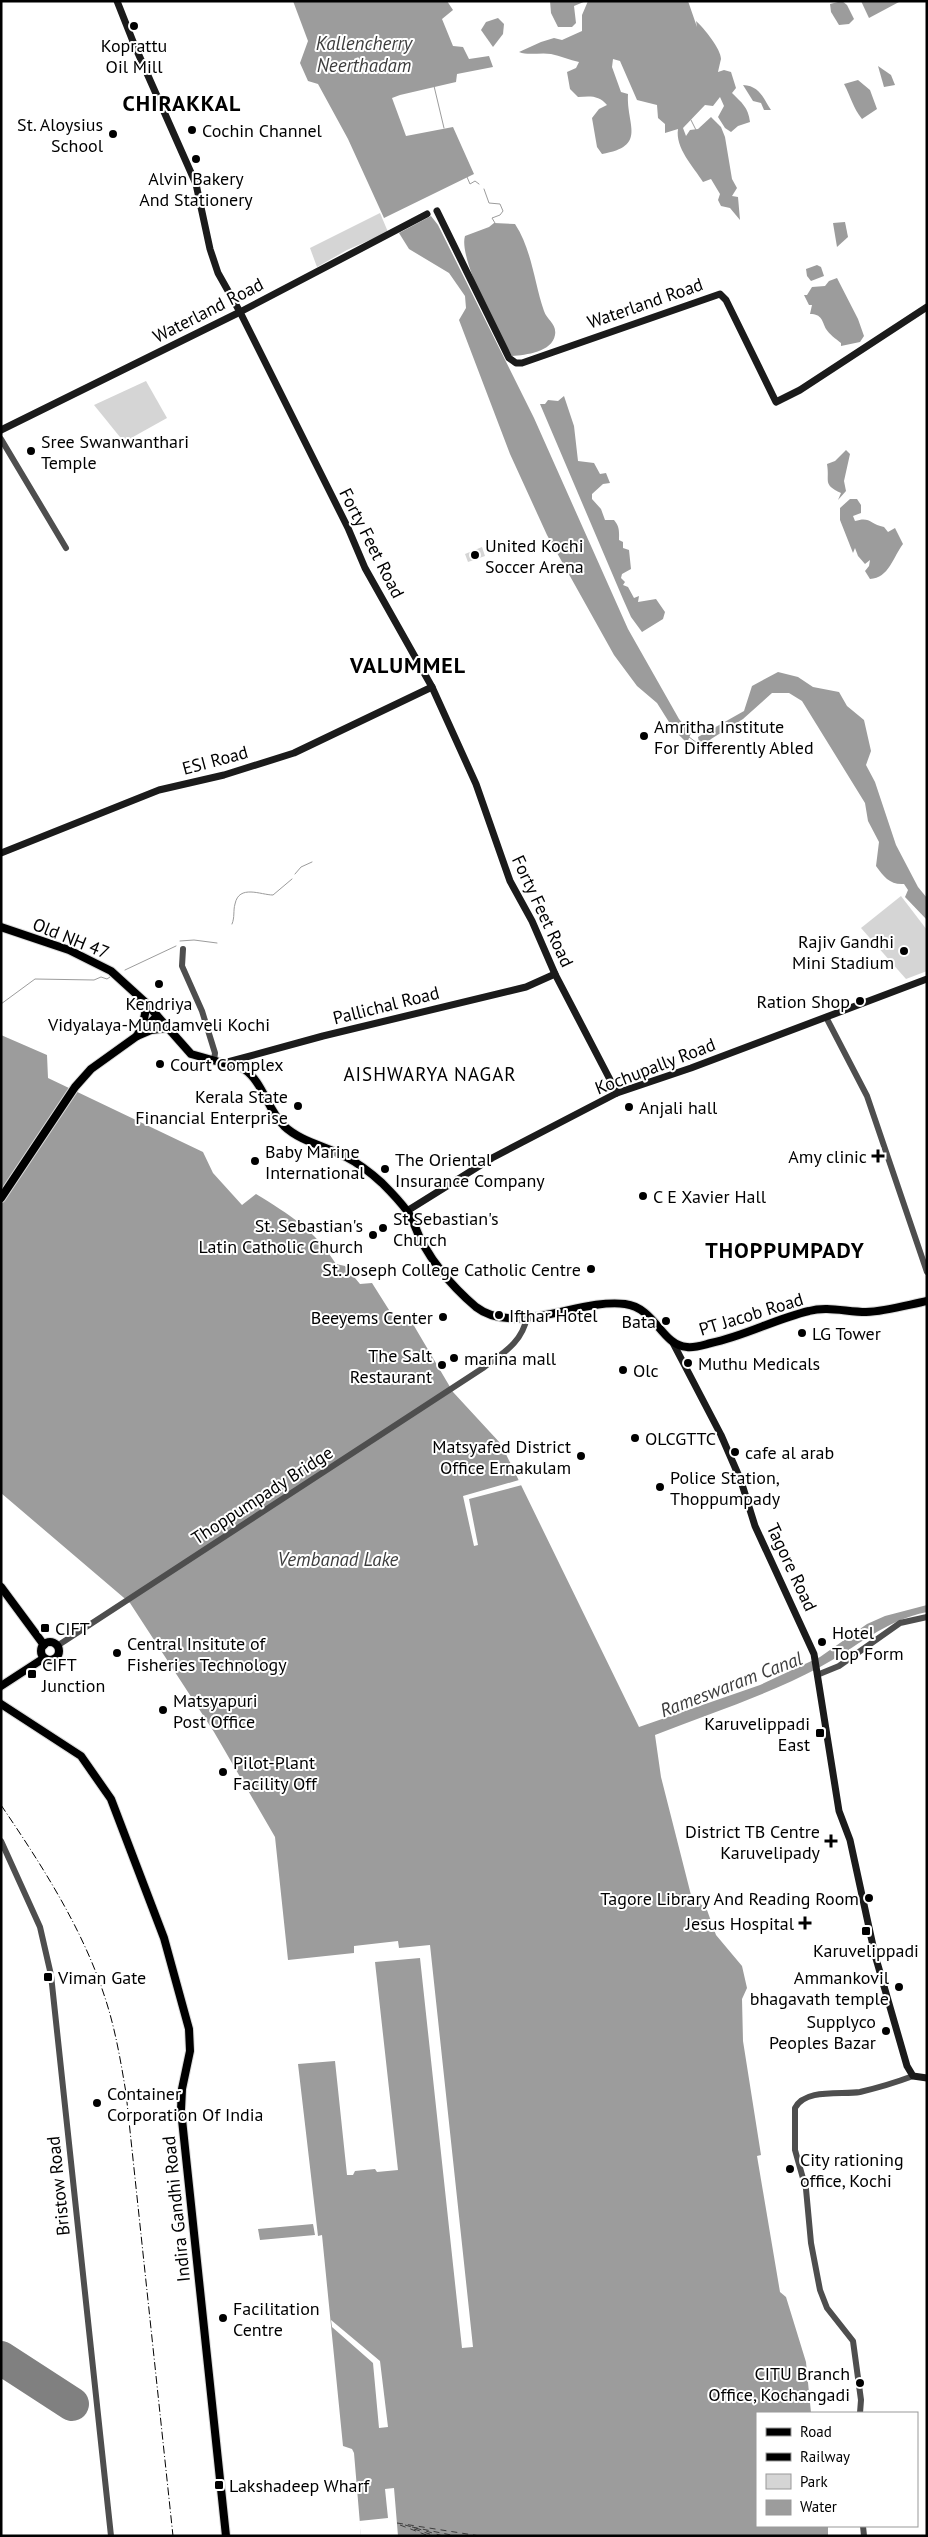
<svg xmlns="http://www.w3.org/2000/svg" width="928" height="2537" font-family="'PT Sans',sans-serif">
<rect width="100%" height="100%" fill="#fff"/>
<!-- green -->
<g fill="#d5d5d5">
<polygon points="380,213 388,232 347,250 317,267 310,248"/>
<polygon points="146,381 167,418 124,442 94,405"/>
<polygon points="482,547 485,556 468,562 465,554"/>
<polygon points="901,896 927,930 927,971 906,979 861,928"/>
</g>
<!-- water -->
<g fill="#9c9c9c">
<polygon points="293,1 447,1 453,10 442,19 453,46 463,47 469,59 489,56 493,67 457,74 456,82 400,95 392,98 406,136 453,127 474,174 384,218 348,139 318,84 308,81 300,63 308,41"/>
<polygon points="550,1 586,1 574,6 576,23 572,27 558,27 551,13"/>
<path d="M588 1H688L697 27 696 21C704 28 721 49 721 59 720 63 719 67 718 72L724 70 731 72 736 88 732 93C742 103 748 107 750 122L738 126 731 132 725 128 718 117 724 106 720 97 713 106 705 105 683 128 686 136 690 130 698 129 711 117 721 127 725 137 732 179 737 188 732 196 738 197 740 220 730 208 721 206 718 200 720 194 711 179 703 182C693 166 675 148 678 129L665 133V124L658 118 657 105 637 100 620 61 613 59 612 67 621 92 628 94C626 125 648 146 602 154L597 147 592 118 599 109 607 105C599 95 590 96 578 97L570 89 567 72 576 68 579 62C570 60 560 56 551 54 540 52 529 56 519 52L541 42 554 38 562 40 582 31V15Z"/>
<polygon points="842,1 847,5 854,19 849,24 839,25 831,12 830,4"/>
<polygon points="861,1 897,1 899,2 869,18"/>
<polygon points="498,18 504,24 503,34 493,47 481,30 486,22"/>
<polygon points="878,66 891,75 895,85 884,87"/>
<path d="M858 80 870 90 877 109 862 119C853 108 851 97 844 84Z"/>
<path d="M743 85C760 86 763 98 771 110H764L761 103 753 101Z"/>
<polygon points="431,216 438,225 534,418 628,629 679,719 691,733 687,743 674,730 657,703 637,686 614,655 547,535 510,454 459,320 466,308 465,296 449,273 409,249 399,233"/>
<polygon points="845,222 848,237 837,247 833,223"/>
<path d="M494 223 515 224C532 250 534 282 544 311 547 320 557 324 555 335 552 352 526 355 512 356 499 335 458 258 465 236L489 227Z"/>
<polygon points="817,265 821,267 824,276 811,281 807,276 806,269"/>
<path d="M837 278 858 319 864 336 860 342 841 346V343C836 339 829 334 826 329 822 321 822 314 810 314L812 305H809L804 295H807L812 287 825 286 829 281Z"/>
<path d="M564 396 574 426 578 461 594 463 600 474 606 473 610 483 603 484 592 494V499L601 509 605 520H614C620 527 619 532 619 540L623 542V548L629 550 631 569 622 574 621 578 625 582 623 585 628 587 634 598 639 596 638 602 656 599 665 612 663 619 642 632 631 617 623 599 540 404H545L548 400 558 401Z"/>
<path d="M846 450 850 454 844 481 846 491 838 500 841 493C822 484 830 482 827 464L835 461Z"/>
<path d="M850 499H857L861 505V513L853 516 855 521C870 516 870 524 884 527L888 532 895 528 903 544C893 557 889 578 870 579L865 571 869 566 870 560 865 564 858 556 855 548 853 553 840 520V508Z"/>
<path d="M778 672 798 677 813 687 839 692 847 706 864 720 871 751 866 765 875 782 896 845 918 887 927 898V920L905 897 908 890 904 884C890 885 884 877 876 866L879 842 868 821 865 803 802 701 789 693H772L743 719 711 739 703 746 699 742 698 737 744 711 752 686Z"/>
<path d="M1 1035 47 1055 48 1078 203 1152 213 1173 242 1205 256 1194C290 1215 314 1229 336 1264L345 1266 360 1284 372 1283 396 1321 410 1319 453 1392 501 1444 639 1727 760 1685 820 1657 867 1624 885 1616 927 1605V1612C885 1620 856 1648 820 1667 768 1695 709 1714 655 1735L661 1777 691 1895 707 1910 716 1935 742 1966 747 1988 742 1999 743 2041 761 2155 757 2156 780 2292 786 2297 806 2362 811 2413H757V2526H828V2536H361L354 2453 352 2449 343 2446 322 2235 318 2236 298 2064 335 2061 347 2175H353L355 2171 375 2169 377 2172 398 2170 375 1962 420 1958 462 2348 473 2347 430 1945 399 1948 398 1941 354 1946V1953L288 1960 275 1837 214 1732 130 1603 1 1493Z"/>
<polygon points="313,2224 315,2235 260,2240 258,2229"/>
</g>
<!-- pier -->
<g fill="#fff">
<polygon points="519,1480 522,1485 469,1499 478,1545 474,1546 463,1496"/>
<polygon points="331,2320 380,2361 388,2427 379,2428 373,2363 332,2327"/>
<polygon points="394,2488 398,2536 361,2536 359,2521 388,2518 385,2489"/>
</g>
<g fill="none" stroke-linecap="round" stroke-linejoin="round">
<!-- stream -->
<g stroke="#9c9c9c" stroke-width="1">
<polyline points="434,86 444,128"/>
<polyline points="691,120 696,130"/>
<polyline points="467,177 470,184 475,181 479,184"/>
<polyline points="484,189 489,203 500,204 503,211 500,215 492,218 495,223"/>
<polyline points="689,737 697,743 700,741"/>
<polyline points="295,874 301,867 312,862"/>
<path d="M232 924C235 917 233 911 235 904 239 884 261 895 273 895L292 879"/>
<polyline points="180,941 194,940 217,943"/>
<polyline points="125,970 176,946"/>
<polyline points="1,1004 35,979 94,980 101,977 107,979 110,977"/>
</g>
<!-- ferry -->
<g stroke="#3d3d3d" stroke-width="1" stroke-dasharray="6 5" stroke-linecap="butt">
<polyline points="397,2523 480,2536"/>
<polyline points="400,2525 429,2536"/>
<polyline points="405,2525 443,2536"/>
<polyline points="412,2527 456,2536"/>
<polyline points="414,2529 436,2536"/>
</g>
<!-- runway -->
<polyline stroke="#808080" stroke-width="34" points="1,2358 72,2404"/>
<defs>
<g id="primary">
<path d="M1 927 69 950 111 971 145 1002 191 1054 244 1069C263 1082 267 1109 284 1126 301 1142 326 1146 346 1157 360 1164 371 1173 382 1183 388 1189 402 1204 407 1211 414 1220 417 1234 423 1244 436 1267 456 1290 476 1307 515 1337 579 1298 625 1304 656 1308 661 1345 687 1347 695 1348 703 1345 711 1343 745 1336 775 1319 809 1311 827 1306 847 1312 866 1312 886 1311 907 1305 927 1301"/>
<polyline points="142,1031 157,1016"/>
<polyline points="137,1036 151,1030 168,1028"/>
<polyline points="1,1198 75,1087 91,1069 137,1036 143,1024 147,1004"/>
</g>
<g id="trunk">
<polyline points="1,1587 44,1645"/>
<circle cx="50" cy="1651" r="9"/>
<polyline points="1,1686 44,1658"/>
<polyline points="1,1704 81,1756 111,1799 164,1938 189,2029 190,2051 182,2089 181,2110 226,2536"/>
</g>
</defs>
<!-- primary casing -->
<use href="#primary" stroke="#dbdbdb" stroke-width="10"/>
<!-- trunk casing -->
<use href="#trunk" stroke="#dbdbdb" stroke-width="10"/>
<!-- tertiary -->
<g stroke="#4e4e4e" stroke-width="6">
<polyline points="1,439 66,548"/>
<polyline points="183,949 182,966 202,1011 215,1053 214,1060"/>
<polyline points="826,1017 867,1096 927,1272"/>
<path d="M57 1646 483 1368C503 1353 522 1343 527 1317"/>
<polyline points="817,1675 839,1666 900,1623 927,1617"/>
<polyline points="1,1841 40,1927 51,1975 111,2536"/>
<path d="M860 2413 861 2400 853 2341 827 2308 820 2290 811 2243 806 2189 795 2150V2108C805 2088 842 2095 860 2092 877 2088 897 2082 913 2076"/>
<polyline points="863,2526 864,2536"/>
</g>
<!-- secondary -->
<g stroke="#1b1b1b" stroke-width="7">
<polyline points="117,1 134,44 196,184 210,249 218,273 240,312 348,528 365,568 432,687 476,784 510,881 532,921 555,974 617,1093"/>
<polyline points="437,211 509,358 516,363 522,363 720,294 726,300 776,402 800,390 927,307"/>
<polyline points="1,430 240,312 427,214"/>
<polyline points="1,853 159,790 224,775 294,753 432,687"/>
<polyline points="224,1063 323,1036 526,987 555,974"/>
<polyline points="407,1211 492,1158 617,1093 691,1068 927,979"/>
<polyline points="673,1343 721,1435 741,1481 755,1526 814,1654 839,1811 850,1840 875,1955 907,2066 913,2076 927,2078"/>
</g>
<!-- primary -->
<use href="#primary" stroke="#000" stroke-width="8"/>
<!-- trunk -->
<use href="#trunk" stroke="#000" stroke-width="8"/>
<!-- rail -->
<path stroke="#000" stroke-width="1" stroke-dasharray="8 2.5 1 2.5" stroke-linecap="butt" d="M1 1805C43 1867 85 1932 107 2004 116 2033 121 2063 126 2093L173 2536"/>
</g>
<!-- markers -->
<g fill="#000" stroke="#fff" stroke-width="2">
<circle cx="134" cy="26" r="5"/>
<circle cx="192" cy="130" r="5"/>
<circle cx="113" cy="134" r="5"/>
<circle cx="196" cy="159" r="5"/>
<circle cx="31" cy="451" r="5"/>
<circle cx="475" cy="555" r="5"/>
<circle cx="644" cy="736" r="5"/>
<circle cx="904" cy="951" r="5"/>
<circle cx="159" cy="984" r="5"/>
<circle cx="860" cy="1001" r="5"/>
<circle cx="160" cy="1064" r="5"/>
<circle cx="298" cy="1106" r="5"/>
<circle cx="629" cy="1107" r="5"/>
<path d="M875.5 1148.5h5v5h5v5h-5v5h-5v-5h-5v-5h5z"/>
<circle cx="255" cy="1161" r="5"/>
<circle cx="385" cy="1169" r="5"/>
<circle cx="643" cy="1196" r="5"/>
<circle cx="383" cy="1228" r="5"/>
<circle cx="373" cy="1235" r="5"/>
<circle cx="591" cy="1269" r="5"/>
<circle cx="499" cy="1315" r="5"/>
<circle cx="443" cy="1317" r="5"/>
<circle cx="666" cy="1321" r="5"/>
<circle cx="802" cy="1333" r="5"/>
<circle cx="454" cy="1358" r="5"/>
<circle cx="688" cy="1363" r="5"/>
<circle cx="442" cy="1365" r="5"/>
<circle cx="623" cy="1370" r="5"/>
<circle cx="635" cy="1438" r="5"/>
<circle cx="735" cy="1452" r="5"/>
<circle cx="581" cy="1456" r="5"/>
<circle cx="660" cy="1487" r="5"/>
<rect x="40" y="1623" width="10" height="10" rx="2.5"/>
<circle cx="822" cy="1642" r="5"/>
<circle cx="117" cy="1653" r="5"/>
<rect x="27" y="1669" width="10" height="10" rx="2.5"/>
<circle cx="163" cy="1710" r="5"/>
<rect x="815" y="1728" width="10" height="10" rx="2.5"/>
<circle cx="223" cy="1772" r="5"/>
<path d="M828.5 1833.5h5v5h5v5h-5v5h-5v-5h-5v-5h5z"/>
<circle cx="869" cy="1898" r="5"/>
<path d="M802.5 1915.5h5v5h5v5h-5v5h-5v-5h-5v-5h5z"/>
<rect x="861" y="1926" width="10" height="10" rx="2.5"/>
<rect x="43" y="1972" width="10" height="10" rx="2.5"/>
<circle cx="899" cy="1987" r="5"/>
<circle cx="886" cy="2031" r="5"/>
<circle cx="97" cy="2103" r="5"/>
<circle cx="790" cy="2169" r="5"/>
<circle cx="223" cy="2318" r="5"/>
<circle cx="860" cy="2383" r="5"/>
<rect x="214" y="2480" width="10" height="10" rx="2.5"/>
</g>
<g text-anchor="middle" dominant-baseline="central" stroke-width="4" stroke-linejoin="round" paint-order="stroke">
<!-- poi labels -->
<g font-size="18" fill="#000" stroke="#fff" text-anchor="start">
<text x="134" y="45" text-anchor="middle">Koprattu<tspan x="134" dy="21">Oil Mill</tspan></text>
<text x="103" y="124" text-anchor="end">St. Aloysius<tspan x="103" dy="21">School</tspan></text>
<text x="202" y="130">Cochin Channel</text>
<text x="196" y="178" text-anchor="middle">Alvin Bakery<tspan x="196" dy="21">And Stationery</tspan></text>
<text x="41" y="441">Sree Swanwanthari<tspan x="41" dy="21">Temple</tspan></text>
<text x="485" y="545">United Kochi<tspan x="485" dy="21">Soccer Arena</tspan></text>
<text x="654" y="726">Amritha Institute<tspan x="654" dy="21">For Differently Abled</tspan></text>
<text x="894" y="941" text-anchor="end">Rajiv Gandhi<tspan x="894" dy="21">Mini Stadium</tspan></text>
<text x="850" y="1001" text-anchor="end">Ration Shop</text>
<text x="159" y="1003" text-anchor="middle">Kendriya<tspan x="159" dy="21">Vidyalaya-Mundamveli Kochi</tspan></text>
<text x="170" y="1064">Court Complex</text>
<text x="288" y="1096" text-anchor="end">Kerala State<tspan x="288" dy="21">Financial Enterprise</tspan></text>
<text x="639" y="1107">Anjali hall</text>
<text x="265" y="1151">Baby Marine<tspan x="265" dy="21">International</tspan></text>
<text x="867" y="1156" text-anchor="end">Amy clinic</text>
<text x="395" y="1159">The Oriental<tspan x="395" dy="21">Insurance Company</tspan></text>
<text x="653" y="1196">C E Xavier Hall</text>
<text x="393" y="1218">St Sebastian's<tspan x="393" dy="21">Church</tspan></text>
<text x="363" y="1225" text-anchor="end">St. Sebastian's<tspan x="363" dy="21">Latin Catholic Church</tspan></text>
<text x="581" y="1269" text-anchor="end">St. Joseph College Catholic Centre</text>
<text x="509" y="1315">Ifthar Hotel</text>
<text x="433" y="1317" text-anchor="end">Beeyems Center</text>
<text x="656" y="1321" text-anchor="end">Bata</text>
<text x="812" y="1333">LG Tower</text>
<text x="432" y="1355" text-anchor="end">The Salt<tspan x="432" dy="21">Restaurant</tspan></text>
<text x="464" y="1358">marina mall</text>
<text x="698" y="1363">Muthu Medicals</text>
<text x="633" y="1370">Olc</text>
<text x="645" y="1438">OLCGTTC</text>
<text x="571" y="1446" text-anchor="end">Matsyafed District<tspan x="571" dy="21">Office Ernakulam</tspan></text>
<text x="745" y="1452">cafe al arab</text>
<text x="670" y="1477">Police Station,<tspan x="670" dy="21">Thoppumpady</tspan></text>
<text x="55" y="1628">CIFT</text>
<text x="832" y="1632">Hotel<tspan x="832" dy="21">Top Form</tspan></text>
<text x="127" y="1643">Central Insitute of<tspan x="127" dy="21">Fisheries Technology</tspan></text>
<text x="42" y="1664">CIFT<tspan x="42" dy="21">Junction</tspan></text>
<text x="173" y="1700">Matsyapuri<tspan x="173" dy="21">Post Office</tspan></text>
<text x="810" y="1723" text-anchor="end">Karuvelippadi<tspan x="810" dy="21">East</tspan></text>
<text x="233" y="1762">Pilot-Plant<tspan x="233" dy="21">Facility Off</tspan></text>
<text x="820" y="1831" text-anchor="end">District TB Centre<tspan x="820" dy="21">Karuvelipady</tspan></text>
<text x="859" y="1898" text-anchor="end">Tagore Library And Reading Room</text>
<text x="794" y="1923" text-anchor="end">Jesus Hospital</text>
<text x="866" y="1950" text-anchor="middle">Karuvelippadi</text>
<text x="58" y="1977">Viman Gate</text>
<text x="889" y="1977" text-anchor="end">Ammankovil<tspan x="889" dy="21">bhagavath temple</tspan></text>
<text x="876" y="2021" text-anchor="end">Supplyco<tspan x="876" dy="21">Peoples Bazar</tspan></text>
<text x="107" y="2093">Container<tspan x="107" dy="21">Corporation Of India</tspan></text>
<text x="800" y="2159">City rationing<tspan x="800" dy="21">office, Kochi</tspan></text>
<text x="233" y="2308">Facilitation<tspan x="233" dy="21">Centre</tspan></text>
<text x="850" y="2373" text-anchor="end">CITU Branch<tspan x="850" dy="21">Office, Kochangadi</tspan></text>
<text x="229" y="2485">Lakshadeep Wharf</text>
</g>
<!-- street labels -->
<g font-size="18" fill="#000" stroke="#fff">
<text transform="translate(645 303) rotate(-19)">Waterland Road</text>
<text transform="translate(208 310) rotate(-27)">Waterland Road</text>
<text transform="translate(372 543) rotate(63)">Forty Feet Road</text>
<text transform="translate(215 760) rotate(-15)">ESI Road</text>
<text transform="translate(543 911) rotate(65)">Forty Feet Road</text>
<text transform="translate(71 938) rotate(22)">Old NH 47</text>
<text transform="translate(386 1005) rotate(-14)">Pallichal Road</text>
<text transform="translate(655 1066) rotate(-21)">Kochupally Road</text>
<text transform="translate(751 1314) rotate(-17)">PT Jacob Road</text>
<text transform="translate(262 1495) rotate(-33)">Thoppumpady Bridge</text>
<text transform="translate(792 1567) rotate(65)">Tagore Road</text>
<text transform="translate(58 2186) rotate(-96)">Bristow Road</text>
<text transform="translate(176 2209) rotate(-96)">Indira Gandhi Road</text>
</g>
<!-- water labels -->
<g font-size="19" font-style="italic" fill="#3d3d3d" stroke="#fff">
<text x="364" y="43">Kallencherry<tspan x="364" dy="22">Neerthadam</tspan></text>
<text x="338" y="1559">Vembanad Lake</text>
<text transform="translate(731 1684) rotate(-21)">Rameswaram Canal</text>
</g>
<!-- neighbourhood labels -->
<g font-size="19" letter-spacing="1" fill="#000" stroke="#fff">
<text x="430" y="1074">AISHWARYA NAGAR</text>
</g>
<!-- district labels -->
<g font-size="22" font-weight="bold" letter-spacing="1" fill="#000" stroke="#fff">
<text x="182" y="103">CHIRAKKAL</text>
<text x="408" y="665">VALUMMEL</text>
<text x="785" y="1250">THOPPUMPADY</text>
</g>
</g>
<!-- border -->
<rect width="928" height="2537" fill="none" stroke="#000000" stroke-width="5"/>
<!-- legend -->
<rect x="756" y="2412" width="162" height="115" fill="#ffffff" stroke="#999999"/>
<rect x="766" y="2428" width="25" height="8" fill="#000000" stroke="#999999"/>
<text x="800" y="2437" font-size="15" fill="#000000">Road</text>
<rect x="766" y="2453" width="25" height="8" fill="#000000" stroke="#999999"/>
<text x="800" y="2462" font-size="15" fill="#000000">Railway</text>
<rect x="766" y="2474" width="25" height="15" fill="#d5d5d5" stroke="#999999"/>
<text x="800" y="2487" font-size="15" fill="#000000">Park</text>
<rect x="766" y="2500" width="25" height="15" fill="#9c9c9c" stroke="#999999"/>
<text x="800" y="2512" font-size="15" fill="#000000">Water</text>
</svg>
